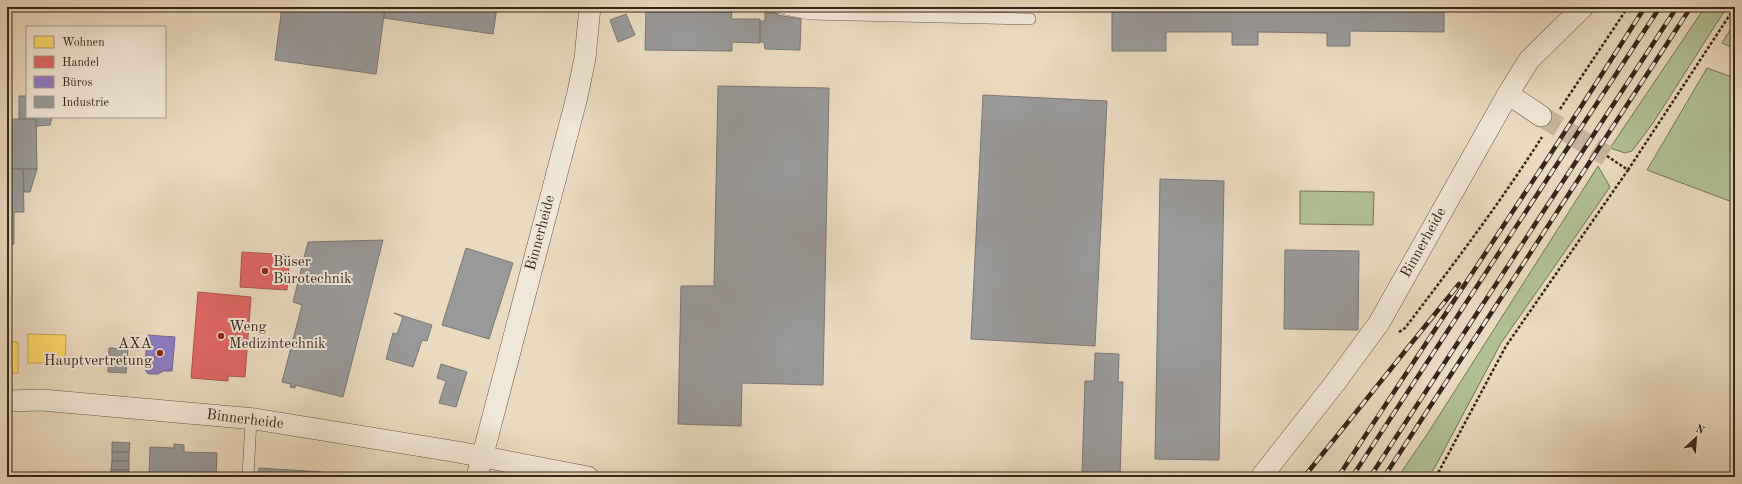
<svg xmlns="http://www.w3.org/2000/svg" width="1742" height="484" font-family="'Old Standard TT',serif">
<rect width="100%" height="100%" fill="#eadac0"/>
<filter id="stains"><feTurbulence type="fractalNoise" baseFrequency=".005" numOctaves="4"/><feColorMatrix values="0 0 0 0 .2 0 0 0 0 .09 0 0 0 0 .02 0 0 0 .5 -.17"/></filter>
<radialGradient id="worn" r=".72"><stop offset=".6" stop-color="#630" stop-opacity="0"/><stop offset="1" stop-color="#630" stop-opacity=".3"/></radialGradient>
<!-- green -->
<g fill="#b2c096" stroke="#737358">
<polygon points="1705,7 1727,7 1653,123 1632,151 1625,153 1610,148"/>
<polygon points="1735,22 1735,49 1722,43"/>
<polygon points="1707,68 1735,78 1735,203 1647,170"/>
<polygon points="1598,166 1610,187 1501,343 1435,467 1428,477 1398,477 1428,433"/>
<polygon points="1300,191 1374,192 1373,225 1300,224"/>
</g>
<!-- homes -->
<g fill="#ffd966" stroke="#c2a350">
<polygon points="28,334 66,335 65,363 28,363"/>
<rect x="7" y="342" width="11" height="31"/>
</g>
<!-- shops -->
<g fill="#e06666" stroke="#ac5350">
<polygon points="242,252 290,255 287,290 240,287"/>
<polygon points="198,292 251,297 245,377 228,376 228,381 191,378"/>
</g>
<!-- offices -->
<polygon fill="#8e7cc3" stroke="#736291" points="147,335 175,337 172,371 163,371 158,374 148,374 145,369"/>
<!-- industry -->
<g fill="#999" stroke="#7b7673">
<polygon points="282,7 385,7 376,74 275,60"/>
<polygon points="386,7 497,7 493,34 384,18"/>
<polygon points="825,7 964,7 964,10"/>
<polygon points="1112,7 1444,7 1444,32 1350,31 1350,46 1327,46 1327,33 1258,32 1258,45 1232,45 1232,32 1166,32 1166,51 1112,51"/>
<polygon points="646,10 732,12 731,19 760,19 760,43 732,42 732,51 645,50"/>
<polygon points="765,13 778,13 777,15 801,19 800,50 765,49 764,42 760,42 760,21 765,21"/>
<polygon points="626,14 635,35 618,42 610,20"/>
<polygon points="718,86 829,88 823,385 742,383 741,426 678,424 681,286 714,286"/>
<polygon points="983,95 1107,101 1095,346 971,339"/>
<polygon points="19,96 27,96 27,117 52,117 50,125 36,126 36,119 19,119"/>
<polygon points="7,119 36,119 37,169 7,169"/>
<polygon points="7,169 23,169 24,212 14,212 14,244 7,245"/>
<polygon points="23,169 37,169 30,192 24,192"/>
<polygon points="1160,179 1224,181 1219,460 1155,459"/>
<polygon points="383,240 343,397 295,385 295,388 290,387 291,384 282,382 302,305 293,302 308,242"/>
<polygon points="466,248 513,263 489,339 442,325"/>
<polygon points="1285,250 1359,251 1358,330 1284,329"/>
<polygon points="394,313 432,325 427,341 422,340 413,367 386,359 393,333 397,334 403,317"/>
<polygon points="109,348 128,349 126,373 108,372"/>
<polygon points="1095,353 1119,354 1118,382 1123,382 1120,475 1082,473 1085,381 1094,381"/>
<polygon points="441,364 467,372 456,407 439,403 446,381 437,378"/>
<polygon points="112,442 130,443 129,452 112,452"/>
<polygon points="174,444 184,445 184,452 217,453 216,477 149,477 150,447 174,448"/>
<rect x="112" y="452" width="17" height="9"/>
<polygon points="112,461 129,461 129,470 111,470"/>
<polygon points="259,468 322,472 323,477 258,477"/>
<polygon points="111,470 129,470 128,477 111,477"/>
<polygon points="323,475 372,477 323,477"/>
</g>
<g fill="none" stroke-linecap="round" stroke-linejoin="round">
<!-- street-tunnel -->
<polyline stroke="#c6b69f" stroke-width="21" stroke-dasharray="21 10" stroke-linecap="butt" points="1541,116 1607,156"/>
<defs>
<g id="lane">
<polyline points="776,7 809,14 1030,19"/>
<polyline points="248,477 251,419"/>
</g>
<g id="street">
<polyline points="1508,94 1541,116"/>
<polyline points="7,401 42,400 255,419 458,452 588,477"/>
<polyline points="477,477 577,97 585,58 590,7"/>
<polyline points="1261,477 1335,383 1379,323 1508,94 1529,60 1583,7"/>
</g>
</defs>
<!-- lane casing -->
<use href="#lane" stroke="#625344" stroke-width="12"/>
<!-- street casing -->
<use href="#street" stroke="#625344" stroke-width="22"/>
<!-- path -->
<g stroke="#34261b" stroke-width="2.5" stroke-dasharray="3 2" stroke-linecap="butt">
<polyline points="1560,109 1628,7"/>
<polyline points="1628,170 1735,7"/>
<path d="M1399 332 1405 328C1453 265 1500 203 1542 137"/>
<polyline points="1436,477 1506,346 1628,170 1607,156"/>
</g>
<!-- lane -->
<use href="#lane" stroke="#f1e7d6" stroke-width="11"/>
<!-- street -->
<use href="#street" stroke="#f1e7d6" stroke-width="21"/>
<defs>
<g id="rail">
<polyline points="1304,477 1459,284"/>
<polyline points="1338,477 1550,155 1645,7"/>
<polyline points="1352,477 1660,7"/>
<polyline points="1370,477 1677,7"/>
<polyline points="1384,477 1691,7"/>
</g>
</defs>
<!-- rail casing -->
<use href="#rail" stroke="#34261b" stroke-width="4.5"/>
<!-- rail -->
<use href="#rail" stroke="#f1e7d6" stroke-width="3" stroke-dasharray="9" stroke-linecap="butt"/>
</g>
<!-- markers -->
<g fill="#8f2418" stroke="#f1e7d6" stroke-width="1.5">
<circle cx="265" cy="271" r="4"/>
<circle cx="221" cy="336" r="4"/>
<circle cx="160" cy="353" r="4"/>
</g>
<g text-anchor="middle" dominant-baseline="central" stroke-width="4" stroke-linejoin="round" paint-order="stroke">
<!-- street labels -->
<g font-size="15" fill="#34261b" stroke="#f1e7d6">
<text transform="translate(541 233) rotate(-75)">Binnerheide</text>
<text transform="translate(1424 243) rotate(-61)">Binnerheide</text>
<text transform="translate(245 420) rotate(7)">Binnerheide</text>
</g>
<!-- poi labels -->
<g font-size="15" fill="#34261b" stroke="#f1e7d6" text-anchor="start">
<text x="273" y="262">Büser<tspan x="273" dy="17">Bürotechnik</tspan></text>
<text x="229" y="327">Weng<tspan x="229" dy="17">Medizintechnik</tspan></text>
<text x="152" y="344" text-anchor="end">AXA<tspan x="152" dy="17">Hauptvertretung</tspan></text>
</g>
</g>
<!-- margin -->
<rect width="1742" height="484" fill="none" stroke="#eadac0" stroke-width="24"/>
<rect x="8" y="8" width="1726" height="468" fill="none" stroke="#34261b" stroke-width="2"/>
<rect x="12" y="12" width="1718" height="460" fill="none" stroke="#34261b"/>
<!-- legend -->
<rect x="26" y="26" width="140" height="92" fill="#f1e7d6" stroke="#a59a8b"/>
<rect x="34" y="36" width="20" height="12" fill="#ffd966" stroke="#a59a8b"/>
<text x="62" y="46" font-size="12" fill="#34261b">Wohnen</text>
<rect x="34" y="56" width="20" height="12" fill="#e06666" stroke="#a59a8b"/>
<text x="62" y="66" font-size="12" fill="#34261b">Handel</text>
<rect x="34" y="76" width="20" height="12" fill="#8e7cc3" stroke="#a59a8b"/>
<text x="62" y="86" font-size="12" fill="#34261b">Büros</text>
<rect x="34" y="96" width="20" height="12" fill="#999999" stroke="#a59a8b"/>
<text x="62" y="106" font-size="12" fill="#34261b">Industrie</text>
<!-- north arrow -->
<g transform="translate(1696 438) rotate(26)" stroke="#f1e7d6" stroke-width="3" paint-order="stroke">
<path d="M0-3L7 15L0 10L-7 15Z" fill="#34261b"/>
<text y="-6" font-size="11" font-weight="bold" text-anchor="middle" fill="#34261b">N</text>
</g>
<rect width="100%" height="100%" filter="url(#stains)"/>
<rect width="100%" height="100%" fill="url(#worn)"/>
</svg>
